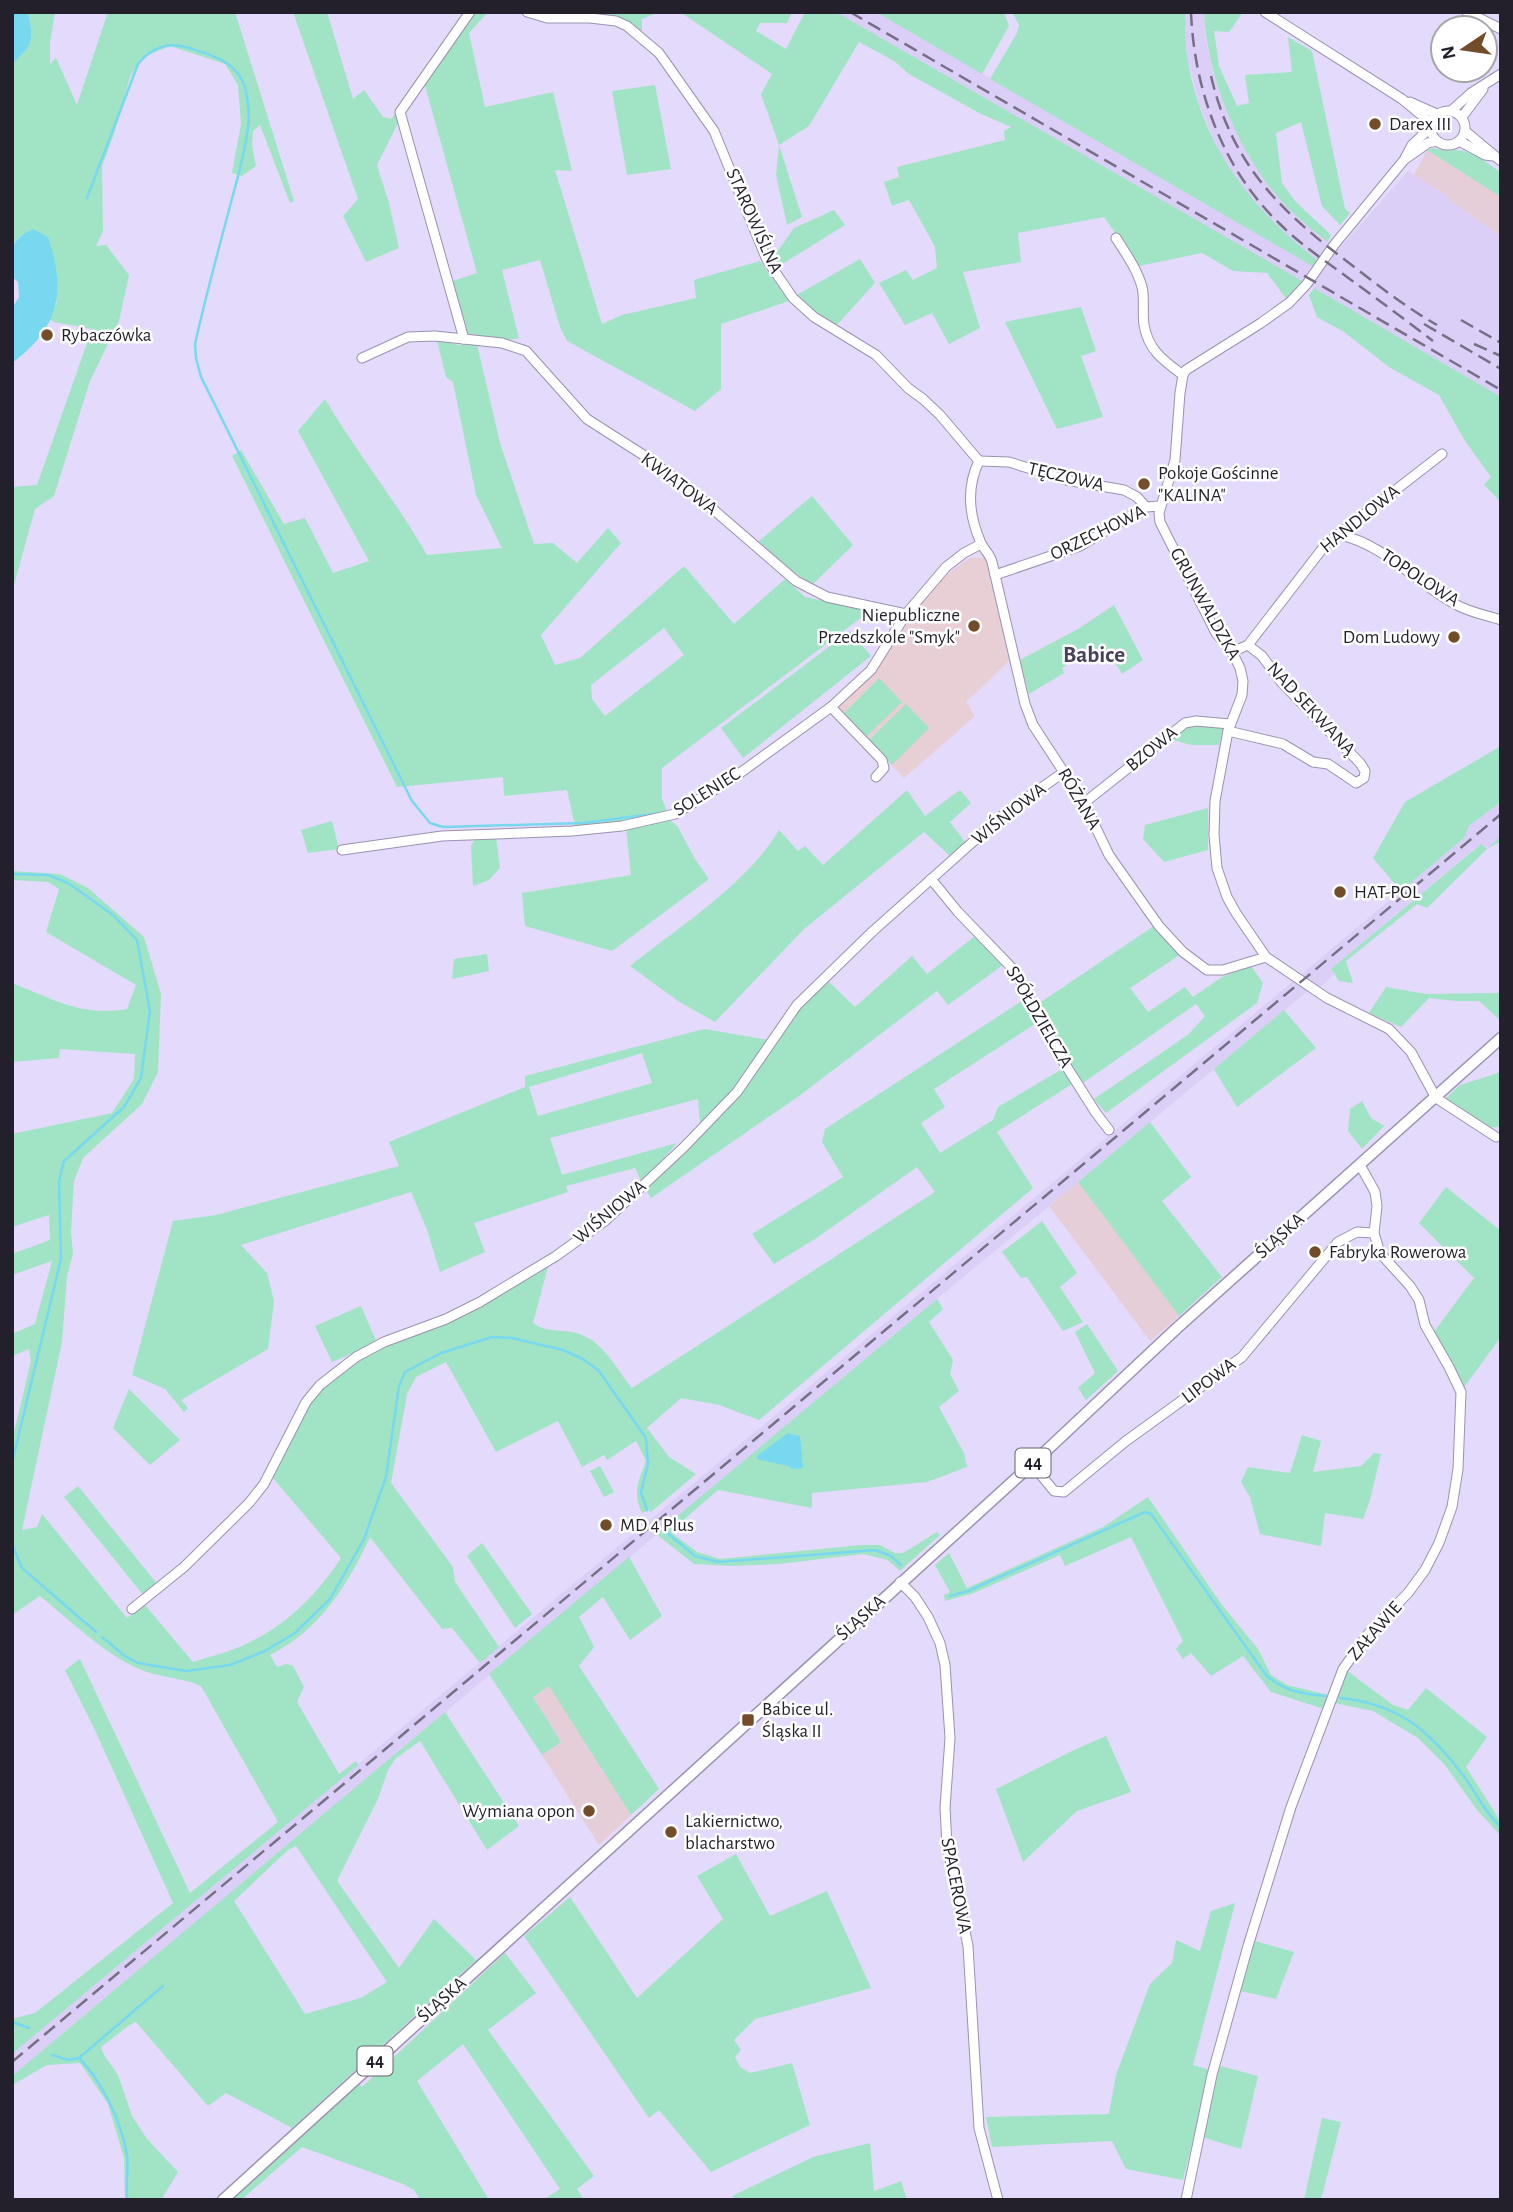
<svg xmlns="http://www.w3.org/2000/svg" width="1513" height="2212" font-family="'Alegreya Sans',sans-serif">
<rect width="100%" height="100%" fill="#e4dafb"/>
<!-- built -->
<g fill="#dccff7">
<polygon points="836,12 876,12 1314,267 1317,260 1284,235 1254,204 1222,158 1200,107 1187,56 1185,12 1204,12 1205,35 1213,72 1241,140 1265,180 1290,210 1338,250 1408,171 1447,196 1452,202 1501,236 1501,397"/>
<polygon points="1501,802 1501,836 1487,849 1481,844 1475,848 1331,969 1334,974 1321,987 1315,985 937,1299 12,2076 12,2054 1464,838 1469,826"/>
</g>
<!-- industrial -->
<g fill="#e6ced9">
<polygon points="1427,150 1501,197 1501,236 1452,202 1447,196 1414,175"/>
<polygon points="1078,1182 1179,1316 1150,1341 1049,1206"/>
<polygon points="549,1685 631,1815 599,1845 542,1755 561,1742 533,1697"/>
</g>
<!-- education -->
<polygon fill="#e8ced5" points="970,558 987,558 1009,661 966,702 975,716 904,778 837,709 875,670 930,592 928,588"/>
<!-- green -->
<g fill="#a0e4c5" fill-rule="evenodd">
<path d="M28 12H55L50 43V64L56 58 77 105 108 12H235L294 201 290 203 260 125 253 131 252 146 256 166 242 176 232 173 241 124 238 85 225 64 170 46 141 58 130 77 114 134 102 166 103 231 96 246 106 245 129 275 119 321 90 381 54 496 35 509 12 592V487L37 485 92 329 54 322 49 319 57 302 21 235 12 245V64C34 44 34 41 28 12Z"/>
<polygon points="293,12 327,12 353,99 364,90 383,117 391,119 395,114 399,121 377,165 389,203 399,248 366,262 343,216 358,199"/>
<path d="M473 12H488L469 33 485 107 553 92 572 171 555 170 602 324 622 315 696 298 694 280 760 261 789 301 721 324V389L695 411 567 341 560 327 540 260 502 270 519 338C505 342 479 341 466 332L450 282 477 273 424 82Z"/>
<polygon points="538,12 659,12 642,19 642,32 613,17"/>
<polygon points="680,12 792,12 787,23 760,23 756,31 786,49 805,12 836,12 1304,282 1287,300 1267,273 1233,271 1202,253 1139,266 1104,217 1018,233 1021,262 963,272 980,328 949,344 932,313 905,325 879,283 906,270 913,280 937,268 935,247 909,200 892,206 884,182 899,177 897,167 1005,140 1004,131 1011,127 979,113 909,74 894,61 859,42 809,126 779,145 802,217 787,225 776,175 779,145 761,94 772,74"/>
<polygon points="876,12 1004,12 1009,26 982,74"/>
<path d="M1012 12H1185C1186 26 1185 41 1187 55 1200 143 1249 207 1317 260L1314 267 990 79 1017 33 1019 25Z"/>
<path d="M1204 12H1243L1229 32 1214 31 1219 66 1237 106 1249 103 1245 75 1292 72 1288 37 1312 51 1345 209 1350 213 1340 225 1322 206 1301 122 1276 133 1282 183 1295 201 1331 235 1328 242C1315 232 1302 222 1291 211 1242 163 1207 80 1204 12Z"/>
<polygon points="655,85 671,169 627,175 612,91"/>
<path d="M1434 148C1445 152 1453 149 1464 151 1477 154 1489 165 1501 172V197L1427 150Z"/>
<polygon points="834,210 845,225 776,268 772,261 773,258 794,228"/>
<polygon points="860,259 875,283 835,327 795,296"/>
<polygon points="1314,288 1501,397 1501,502 1484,485 1491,477 1465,441 1439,395 1389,367 1344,332 1317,317 1309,295"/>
<polygon points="1081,307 1096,351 1081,356 1103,417 1057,429 1005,322"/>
<path d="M437 340 459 345 477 344 500 443 534 544 553 543 577 563 608 528 621 543 541 635 555 665 580 658 684 566 734 624 785 579 805 597 870 611 662 768V799L671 821 678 827 695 859 709 879 612 951 525 926 522 893 631 875 626 828 606 824 575 826 567 790 504 796 503 777 397 787 232 456 241 450 284 524 305 518 333 573 369 561 298 431 325 399C357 453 396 501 427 555L502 548 476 495 453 382 446 377ZM664 628 684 655 605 716 592 699 591 685Z"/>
<polygon points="812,496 853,545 812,585 786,566 759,541"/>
<polygon points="1114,605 1143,660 1122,674 1110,654 1100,661 1092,649 1062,668 1064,673 1029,694 1020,660 1078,629"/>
<polygon points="850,631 871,656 743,758 721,728"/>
<polygon points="879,678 902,702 866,737 843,714"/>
<polygon points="906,704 929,728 892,765 869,740"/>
<polygon points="1206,724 1223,728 1219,745 1191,745 1170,739 1186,726"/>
<polygon points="1501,746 1501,802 1469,826 1464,838 1401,891 1373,858 1405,802"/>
<path d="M907 790 925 816 960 790 971 803 950 822 965 842 950 856 924 832 804 929 715 1022 678 1001 630 966C679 927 747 884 779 830L798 851 805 846 823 865Z"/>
<polygon points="1208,808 1208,850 1164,862 1143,839 1145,825"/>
<polygon points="332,821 339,849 308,853 301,830"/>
<polygon points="1501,836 1501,841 1487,849 1427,908 1417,904 1346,961 1353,983 1339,981 1331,969 1481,844 1487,849"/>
<polygon points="496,837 500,868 489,880 473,886 471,846 475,839"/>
<path d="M12 871 60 874 88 888 144 937 161 994 158 1072 142 1104 83 1158 74 1181 71 1232 73 1254 67 1276 62 1342 22 1530 37 1527 42 1514 127 1618 145 1605 193 1662C212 1656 233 1651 250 1642 288 1624 318 1593 341 1558L272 1477 311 1400 336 1373 371 1351 470 1312 549 1263 533 1323C547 1334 566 1328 582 1335 605 1344 617 1370 632 1388L935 1192 917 1167 818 1237 774 1264 752 1234 843 1177 822 1142 825 1129 1025 999 1038 1022 934 1089 945 1107 921 1123 940 1153 993 1120 998 1107 1064 1068 1072 1084 997 1132 1033 1188 759 1420 719 1405 681 1398 647 1428 669 1457 696 1474 651 1512 649 1510 642 1513C632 1493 639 1480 646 1461L636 1441 607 1460 604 1455 582 1467 558 1421 496 1452 446 1362 416 1377 407 1394 391 1483 453 1567 455 1582 499 1647 480 1663 452 1628 442 1629 370 1537C347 1586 320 1630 270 1655L277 1667 286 1664 293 1666 304 1687 297 1702 339 1774 356 1761 358 1765 12 2054V2035L15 2032 12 2019 35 2013 173 1903 94 1728 65 1670 80 1659 190 1893 278 1822 201 1686C183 1678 165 1678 147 1672 109 1659 71 1621 40 1596L12 1615V1441L31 1361 29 1349 12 1356V1334L35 1324 52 1261 12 1275V1254L50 1240 49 1215 12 1227V1134L112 1113 134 1079 135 1054 60 1049 59 1058 12 1062V983C53 999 82 1017 127 1009L136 985 46 932 59 889 48 882 12 880Z"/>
<polygon points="1154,926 1181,954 1130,988 1148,1012 1185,987 1193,997 1222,977 1251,966 1263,983 1257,1003 1106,1113 1094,1099 1189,1034 1205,1016 1196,1004 1083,1083 1065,1059 1038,1004"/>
<polygon points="975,936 1003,965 948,1005 937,991 799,1096 651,1198 644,1187 738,1096 799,1008 828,981 855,1007 912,956 927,974"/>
<polygon points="487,954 489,971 452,979 454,959"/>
<polygon points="1386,987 1426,994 1501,993 1501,1021 1479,1001 1456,1001 1429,998 1401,1027 1369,1013"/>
<polygon points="1284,1010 1316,1048 1237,1107 1214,1069"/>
<path d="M704 1029 769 1040 737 1089 700 1123 698 1099 550 1138 562 1175 677 1143 642 1183 635 1168 566 1186 568 1192 474 1223 485 1252 440 1272 426 1227 411 1192 241 1245 267 1273 274 1301 268 1349 181 1400 188 1408 184 1412 165 1389 132 1375 173 1221 216 1215 399 1166 389 1142 525 1087V1076ZM642 1053 652 1083 538 1116 529 1087Z"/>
<polygon points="1501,1072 1501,1126 1480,1130 1439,1105 1460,1085"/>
<polygon points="1362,1101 1371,1118 1384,1126 1362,1149 1348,1131 1350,1109"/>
<polygon points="1150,1122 1191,1177 1162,1201 1222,1277 1179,1316 1078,1182"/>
<polygon points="1446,1187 1501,1231 1501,1337 1464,1387 1433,1333 1474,1278 1419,1223"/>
<polygon points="1042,1221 1077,1273 1060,1287 1083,1322 1063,1331 1027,1277 1021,1278 1002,1252"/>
<polygon points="937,1299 943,1309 929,1322 953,1360 950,1374 959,1391 939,1407 964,1453 967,1467 927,1482 812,1493 812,1508 718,1490 689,1515 672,1533 697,1552 720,1559 861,1545 880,1545 895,1553 903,1553 937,1532 940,1535 900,1571 888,1560 863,1554 779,1564 732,1566 694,1564 656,1534"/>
<polygon points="361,1306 377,1343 332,1362 315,1326"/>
<polygon points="1087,1324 1118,1371 1086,1400 1078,1388 1095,1373 1075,1332"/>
<polygon points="129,1389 180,1440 150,1465 113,1428"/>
<polygon points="1302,1435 1321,1441 1313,1472 1361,1466 1374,1453 1381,1454 1370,1500 1363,1519 1325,1513 1321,1546 1260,1534 1250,1497 1241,1482 1248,1467 1290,1473"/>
<polygon points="600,1466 614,1492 604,1497 590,1471"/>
<polygon points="78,1486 158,1585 144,1596 64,1497"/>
<polygon points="1148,1497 1222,1605 1258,1649 1271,1675 1287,1685 1329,1695 1324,1709 1271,1692 1243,1656 1211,1676 1191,1653 1183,1659 1176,1649 1183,1641 1131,1537 1065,1566 1060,1555 974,1593 945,1601 944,1595 950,1592 935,1565 949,1553 967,1588 1103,1527"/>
<polygon points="482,1543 532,1614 515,1628 467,1556"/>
<polygon points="629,1557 662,1616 630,1640 603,1597 579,1617 594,1647 579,1666 659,1789 631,1815 549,1686 533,1697 561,1742 542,1755 489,1674"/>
<polygon points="1346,1670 1393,1705 1408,1710 1426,1688 1487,1737 1466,1767 1501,1822 1501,1836 1477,1810 1445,1765 1418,1738 1373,1711 1334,1703"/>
<path d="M445 1712 519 1826 487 1850 420 1741 395 1759 388 1770 378 1799 337 1881 399 1968 434 1919 476 1960 292 2128 226 2093 208 2106 136 2022 128 2026 101 2047 104 2055 118 2075 132 2116 147 2139 178 2172 161 2200H125L124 2158 108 2104 80 2063 47 2065 12 2085V2076ZM296 1846 387 1982 361 1998 305 2014 234 1901 288 1850Z"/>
<polygon points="1106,1736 1131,1792 1077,1811 1023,1862 996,1789 1072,1751"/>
<polygon points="736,1854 770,1916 827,1891 871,1988 755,2019 734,2040 741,2050 735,2057 740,2067 750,2073 792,2063 810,2125 711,2172 659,2110 649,2118 524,1936 570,1897 637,1998 723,1919 697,1876"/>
<polygon points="1235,1903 1193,2065 1210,2070 1183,2180 1126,2169 1112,2141 992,2147 986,2117 1109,2114 1116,2075 1150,1984 1172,1963 1176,1940 1200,1951 1211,1911"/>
<polygon points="1255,1941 1294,1952 1276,1999 1240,1991"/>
<polygon points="505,1953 536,1993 488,2030 594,2176 577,2189 584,2200 543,2200 560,2189 463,2044 417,2081 489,2200 420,2200 414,2190 403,2184 302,2147 241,2200 230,2200 358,2083 362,2087"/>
<polygon points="1220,2066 1258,2076 1241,2149 1202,2137"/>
<polygon points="1322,2118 1341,2122 1321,2200 1304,2200"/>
<polygon points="870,2143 874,2191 901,2181 907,2200 735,2200 732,2196 813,2157"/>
</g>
<!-- water -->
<g fill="#77d8ef">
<path d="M13 12H28C34 41 34 44 12 64Z"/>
<path d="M33 229 48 237C66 290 60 328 12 363V308L19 297 18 282 12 277C12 252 7 241 33 229Z"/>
<polygon points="788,1433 800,1436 803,1468 793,1469 788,1466 757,1459 757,1456"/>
</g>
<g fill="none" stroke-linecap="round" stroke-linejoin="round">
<!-- stream -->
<g stroke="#77d8ef" stroke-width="2.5">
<path d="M87 198 138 64C152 47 168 41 189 48 208 54 232 60 242 80 248 93 250 114 248 127 245 155 236 183 229 210 217 255 205 299 195 344L196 358 201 377 412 801 430 823 443 827 583 823 661 813"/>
<polyline points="12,874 48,875 68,883 113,915 137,940 150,1011 141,1078 124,1107 64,1161 59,1181 61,1259 12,1463"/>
<polyline points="665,1531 695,1556 718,1562 875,1550 891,1556 901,1565"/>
<polyline points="12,1544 22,1568 96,1632"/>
<path d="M950 1596 968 1591 1145 1512 1151 1514 1266 1675C1284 1691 1302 1694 1325 1696"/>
<polyline points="102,1637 125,1656 138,1663 186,1671 230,1665 265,1651 295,1633 330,1599 364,1539 386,1477 399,1386 405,1372 441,1353 492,1337 512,1338 563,1350 583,1359 599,1371 646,1438 648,1464 641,1493 647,1510"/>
<path d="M1340 1698C1398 1704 1428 1729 1463 1775 1476 1792 1484 1812 1501 1827"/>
<polyline points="12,2022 29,2028"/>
<polyline points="52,2055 69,2060 79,2058 163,1986"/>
<path d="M79 2058C102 2081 122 2123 127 2156 129 2170 125 2185 127 2200"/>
</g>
<defs>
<g id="minor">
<path d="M527 12 547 18H590L616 21 627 26 659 53 714 131 767 260 793 298 814 317 876 355 908 388 923 399 940 415 979 461C966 488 969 516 981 543 984 550 990 554 992 562L1025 704 1033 725 1084 803 1109 855 1159 926 1183 952 1207 970H1223L1266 957"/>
<polyline points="1265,12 1402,99 1431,123"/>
<polyline points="1467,12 1501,29"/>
<polyline points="1410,102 1437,114"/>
<polyline points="1452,110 1471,93 1501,74"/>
<circle cx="1448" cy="128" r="17"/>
<polyline points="1462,117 1483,89"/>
<polyline points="1430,128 1412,145 1404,160 1334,245 1306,285 1289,303 1261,323 1186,370 1183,375 1180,393 1175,460 1159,513 1160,522 1216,633 1232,652 1240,668 1243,681 1242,695 1228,731 1215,801 1214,835 1217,868 1227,897 1236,913 1266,957 1327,998 1389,1029 1411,1052 1436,1098 1496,1137"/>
<polyline points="1465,131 1501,161"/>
<polyline points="1459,141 1485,155 1493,156"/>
<polyline points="1405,159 1428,143 1437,141"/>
<path d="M1116 238C1126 254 1137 269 1142 287 1145 300 1142 312 1144 325 1148 350 1164 361 1183 375"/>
<polyline points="464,339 400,112 470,12"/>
<polyline points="362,358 408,337 435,336 502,343 526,351 587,419 648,458 700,498 796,581 827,597 906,614"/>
<polyline points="979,461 1009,462 1066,480 1124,490 1137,497 1146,507"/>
<path d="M1340 535C1384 544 1416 583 1455 604 1468 612 1486 615 1501 620"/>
<polyline points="995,575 1080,546 1146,507 1160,506"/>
<polyline points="1232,652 1248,645 1326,544 1442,454"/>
<polyline points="831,707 882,760 884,768 876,777"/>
<polyline points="1228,731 1283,744 1313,762 1328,764 1356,783 1364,778 1365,771 1360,763 1282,683 1262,656 1248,645"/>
<polyline points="1084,803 1185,723 1196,721 1230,724"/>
<polyline points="342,850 442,836 572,831 622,826 675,814 729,781 831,707 871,670 906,614 946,567 964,553 981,544"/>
<polyline points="931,879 958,912 1015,971 1063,1061 1096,1113 1109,1130"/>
<polyline points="1032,1464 1054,1491 1064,1492 1126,1441 1242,1357 1338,1242 1357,1232 1374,1233"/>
<polyline points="900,1582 915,1597 928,1617 940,1643 945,1665 950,1738 945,1808 947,1845 968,1946 979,2128 998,2200"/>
<polyline points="132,1609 184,1567 249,1503 264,1484 306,1402 320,1385 356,1357 384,1342 446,1319 480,1302 556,1256 606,1220 684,1147 737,1092 797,1005 872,932 1004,814 1064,772"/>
<polyline points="1186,2200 1212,2075 1248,1946 1291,1807 1343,1669 1368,1634 1408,1593 1425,1570 1439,1543 1452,1507 1458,1469 1461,1392 1449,1367 1425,1325 1419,1300 1410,1286 1380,1253 1374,1233 1377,1206 1375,1192 1360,1165"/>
</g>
<polyline id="major" points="223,2200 1032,1464 1177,1328 1501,1038"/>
</defs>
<!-- minor casing -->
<use href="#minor" stroke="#9b91b0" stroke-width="11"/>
<!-- major casing -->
<use href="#major" stroke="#9b91b0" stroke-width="13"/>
<!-- minor -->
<use href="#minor" stroke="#fff" stroke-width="9"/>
<!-- major -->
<use href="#major" stroke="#fff" stroke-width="10"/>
<!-- rail -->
<g stroke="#766f85" stroke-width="2.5" stroke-dasharray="14 7" stroke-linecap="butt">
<polyline points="850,12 1501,390"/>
<path d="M1191 12C1194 90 1223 170 1280 224 1299 243 1321 258 1343 274 1373 296 1403 318 1433 341"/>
<path d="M1211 76C1232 166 1282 213 1353 266 1380 287 1407 308 1437 325"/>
<polyline points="1461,320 1501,343"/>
<polyline points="1424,324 1501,369"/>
<polyline points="1474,344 1501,356"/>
<polyline points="12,2062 1501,814"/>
</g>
</g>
<!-- markers -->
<g fill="#734c2a" stroke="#fff" stroke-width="2.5">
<circle cx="1375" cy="124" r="7"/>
<circle cx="47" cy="335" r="7"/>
<circle cx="1144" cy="484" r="7"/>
<circle cx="974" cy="626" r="7"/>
<circle cx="1454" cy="637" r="7"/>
<circle cx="1340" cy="892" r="7"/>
<circle cx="1315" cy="1252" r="7"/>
<circle cx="606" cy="1525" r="7"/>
<rect x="741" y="1713" width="14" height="14" rx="3.5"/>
<circle cx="589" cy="1811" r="7"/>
<circle cx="671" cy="1832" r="7"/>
</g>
<g text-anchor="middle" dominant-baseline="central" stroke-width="5" stroke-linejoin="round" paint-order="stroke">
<!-- shield labels -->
<g fill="#fff" stroke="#65626b" stroke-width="2">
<rect x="1015.5" y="1448.5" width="35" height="29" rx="5"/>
<rect x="357.5" y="2046.5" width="35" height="29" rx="5"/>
</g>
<g font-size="18" font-weight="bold" fill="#231f2b">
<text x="1033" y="1463">44</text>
<text x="375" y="2061">44</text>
</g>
<!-- poi labels -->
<g font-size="19" fill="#231f2b" stroke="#fff" text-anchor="start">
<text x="1389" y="124">Darex III</text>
<text x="61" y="335">Rybaczówka</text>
<text x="1158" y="473">Pokoje Gościnne<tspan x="1158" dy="22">"KALINA"</tspan></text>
<text x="960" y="615" text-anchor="end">Niepubliczne<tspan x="960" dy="22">Przedszkole "Smyk"</tspan></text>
<text x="1440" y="637" text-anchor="end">Dom Ludowy</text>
<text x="1354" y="892">HAT-POL</text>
<text x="1329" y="1252">Fabryka Rowerowa</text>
<text x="620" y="1525">MD 4 Plus</text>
<text x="762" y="1709">Babice ul.<tspan x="762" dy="22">Śląska II</tspan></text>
<text x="575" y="1811" text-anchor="end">Wymiana opon</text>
<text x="685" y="1821">Lakiernictwo,<tspan x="685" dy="22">blacharstwo</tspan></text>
</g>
<!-- street labels -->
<g font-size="19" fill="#231f2b" stroke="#fff">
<text transform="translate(754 221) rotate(66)">STAROWIŚLNA</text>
<text transform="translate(1066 477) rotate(13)">TĘCZOWA</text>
<text transform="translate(679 484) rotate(37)">KWIATOWA</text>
<text transform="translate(1360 519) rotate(-39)">HANDLOWA</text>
<text transform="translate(1098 533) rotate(-26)">ORZECHOWA</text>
<text transform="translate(1420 578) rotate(33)">TOPOLOWA</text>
<text transform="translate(1205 604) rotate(61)">GRUNWALDZKA</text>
<text transform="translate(1311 709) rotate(47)">NAD SEKWANĄ</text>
<text transform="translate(1152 749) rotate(-39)">BZOWA</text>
<text transform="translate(707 792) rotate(-32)">SOLENIEC</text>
<text transform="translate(1079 799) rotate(60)">RÓŻANA</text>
<text transform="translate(1009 814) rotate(-38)">WIŚNIOWA</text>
<text transform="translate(1039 1017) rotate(60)">SPÓŁDZIELCZA</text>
<text transform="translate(610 1212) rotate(-40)">WIŚNIOWA</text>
<text transform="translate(1280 1236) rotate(-42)">ŚLĄSKA</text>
<text transform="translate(1209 1381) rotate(-37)">LIPOWA</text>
<text transform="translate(861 1618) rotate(-42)">ŚLĄSKA</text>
<text transform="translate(1375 1631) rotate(-49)">ZAŁAWIE</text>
<text transform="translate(956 1886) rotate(79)">SPACEROWA</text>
<text transform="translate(442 2000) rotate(-42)">ŚLĄSKA</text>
</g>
<!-- quarter labels -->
<g font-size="23" font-weight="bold" fill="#49405b" stroke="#fff">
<text x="1094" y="655">Babice</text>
</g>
</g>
<!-- border -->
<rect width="1513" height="2212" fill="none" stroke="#231f2b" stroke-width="28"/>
<!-- north arrow -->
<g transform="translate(1464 49) rotate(257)"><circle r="33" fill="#ffffff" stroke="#a7a5aa" stroke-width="2"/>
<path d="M0-5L12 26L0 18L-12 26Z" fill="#734c2a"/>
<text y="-10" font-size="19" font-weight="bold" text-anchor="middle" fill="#231f2b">N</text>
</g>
</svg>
